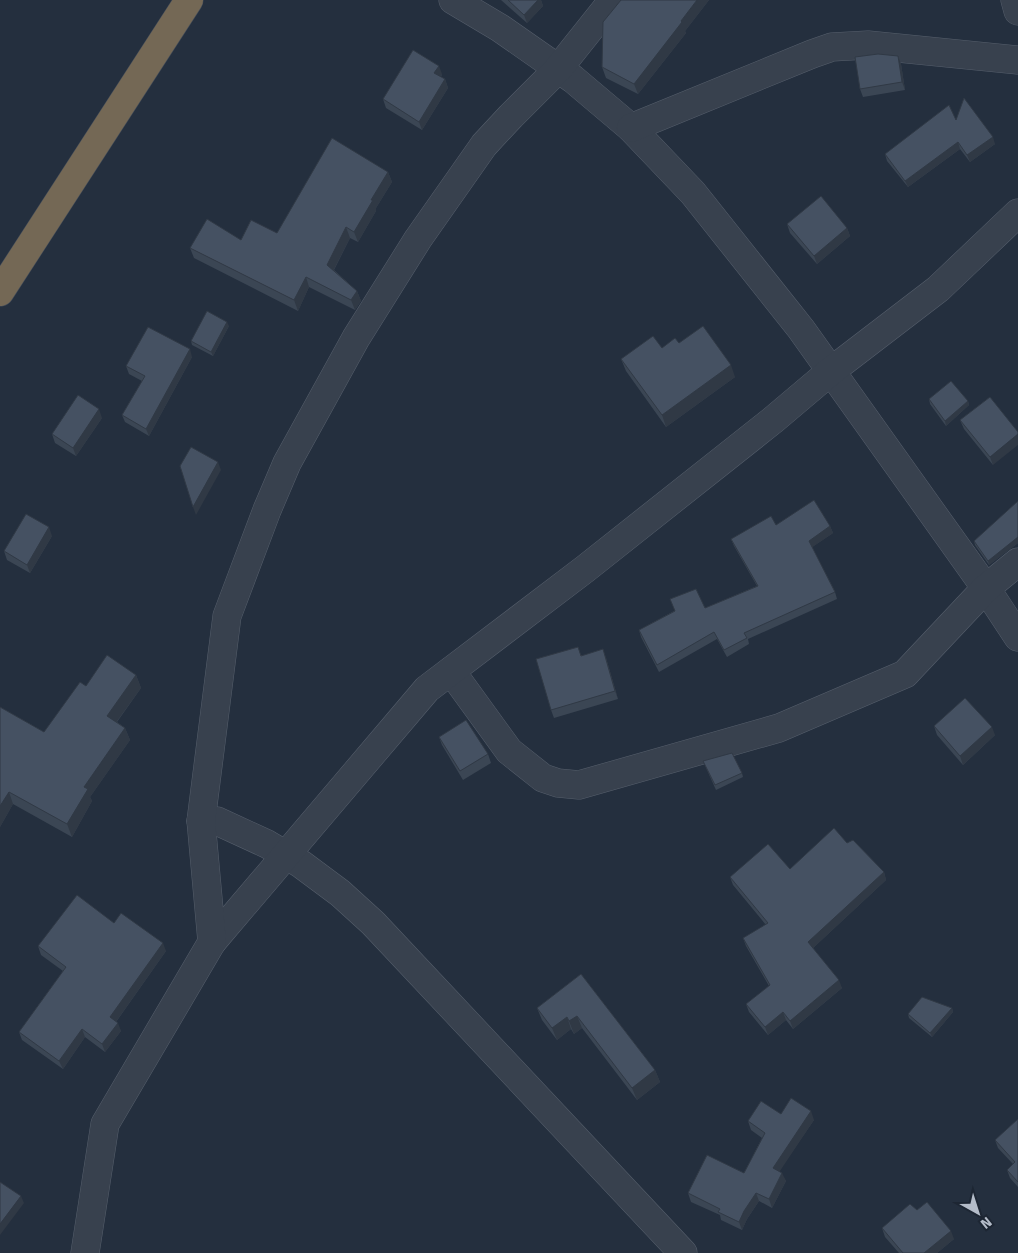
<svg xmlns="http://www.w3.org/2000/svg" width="1018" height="1253" font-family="'Fira Sans',sans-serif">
<rect width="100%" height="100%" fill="#242f3e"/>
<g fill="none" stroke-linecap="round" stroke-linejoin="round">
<defs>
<g id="minor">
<polyline points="453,0 500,28 573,79 631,128 693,193 801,329 985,587 1018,637"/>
<polyline points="1015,0 1018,11"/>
<polyline points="631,128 812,54 832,47 868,45 1018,60"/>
<polyline points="451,671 509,751 543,778 558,783 579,785 779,728 905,674 985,589 1018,562"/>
<polyline points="201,821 217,821 267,844 301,864 340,893 373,923 683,1253"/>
<polyline points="212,942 427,689 585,569 773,420 831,371 938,289 1018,213"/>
<polyline points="85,1253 105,1124 212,942 201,821 227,616 267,510 287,463 356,338 418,239 484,145 511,116 558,69 613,0"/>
</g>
<polyline id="highway" points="0,292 189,0"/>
</defs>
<!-- minor casing -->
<use href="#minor" stroke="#565f6c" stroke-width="29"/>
<!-- highway casing -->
<use href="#highway" stroke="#434c59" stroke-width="29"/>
<!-- minor -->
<use href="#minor" stroke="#38414e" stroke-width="28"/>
<!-- highway -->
<use href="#highway" stroke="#746855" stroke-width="28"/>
</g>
<!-- wall -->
<g fill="#3b4654">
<polygon points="501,0 541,0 543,6 527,23"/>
<polygon points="621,0 709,0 685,31 686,33 638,94 606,78 602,67"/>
<polygon points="898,56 901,64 905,90 863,97 860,89"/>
<polygon points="442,74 441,77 445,79 448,88 422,130 386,108 383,99"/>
<polygon points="956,120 995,144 970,162 960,149 908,187 887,161 885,154"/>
<polygon points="388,172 392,182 376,208 376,211 358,242 350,238 334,270 357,291 361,301 355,310 309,287 298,311 194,258 190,248 241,240 277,233"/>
<polygon points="787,224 847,228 850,236 817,264 790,233"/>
<polygon points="229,326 213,356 192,345 191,341"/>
<polygon points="679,343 735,377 666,427 626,371 621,359"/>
<polygon points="192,357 149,436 125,422 122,415 142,381 129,374 126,366"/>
<polygon points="990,397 993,465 964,429 960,420"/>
<polygon points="929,399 968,401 969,405 946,426 930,404"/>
<polygon points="102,418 76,456 55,443 52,434"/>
<polygon points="1018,501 1018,543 989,565 975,545 974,541"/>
<polygon points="776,525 830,526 833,533 812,547 835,592 837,599 748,639 749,644 727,657 717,639 659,672 641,637 639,630 674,611 705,608 757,586 734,546 731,539"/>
<polygon points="52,536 30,573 7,560 4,551"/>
<polygon points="581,655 606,658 618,699 554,718 551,710"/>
<polygon points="136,675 141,688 117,722 125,728 130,740 90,797 92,801 72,837 13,804 0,827 0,707 44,732 86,686"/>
<polygon points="934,726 995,735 963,765 937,735"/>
<polygon points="439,737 488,754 491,763 463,780 442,745"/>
<polygon points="703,761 742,773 743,777 716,790"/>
<polygon points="847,843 884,872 886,880 813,948 842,988 793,1029 786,1020 768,1035 749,1012 746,1004 769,986 746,946 743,938 766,925 733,885 730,877 790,869"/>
<polygon points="114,923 166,951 116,1022 121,1031 105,1052 85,1037 63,1069 22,1040 19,1032 63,971 41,955 38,946"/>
<polygon points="581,974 655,1070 660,1082 637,1100 582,1028 574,1034 571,1029 557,1040 542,1020 537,1008"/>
<polygon points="952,1008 953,1012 932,1037 909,1018 908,1014"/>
<polygon points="781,1114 814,1120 779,1171 786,1181 772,1208 759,1201 747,1219 742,1230 721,1220 720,1215 691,1202 688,1193 744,1173 762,1138 751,1130 748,1121"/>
<polygon points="1018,1119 1018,1187 1010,1178 1007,1170 1013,1164 998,1148 995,1140"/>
<polygon points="882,1228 954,1239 937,1253 899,1253 885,1237"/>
</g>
<!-- shaded-wall -->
<g fill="#303945">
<polygon points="538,0 541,0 543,6 527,23 524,15"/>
<polygon points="697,0 709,0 685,31 686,33 638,94 634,84"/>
<polygon points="898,56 901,64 905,90 902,82"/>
<polygon points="439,66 442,74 437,81 434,73"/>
<polygon points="445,79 448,88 422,130 419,122"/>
<polygon points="993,137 995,144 970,162 967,155"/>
<polygon points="958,142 960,149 908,187 905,181"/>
<polygon points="388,172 392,182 376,208 376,211 358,242 354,232 371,200"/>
<polygon points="346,227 350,238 331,275 327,265"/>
<polygon points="847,228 850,236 817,264 814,256"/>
<polygon points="306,277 309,287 298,311 294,300"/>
<polygon points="357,291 361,301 355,310 351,300"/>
<polygon points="227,322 229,326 213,356 211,352"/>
<polygon points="190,349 192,357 149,436 146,429"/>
<polygon points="731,365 735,377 666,427 662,415"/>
<polygon points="968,401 969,405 946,426 945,421"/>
<polygon points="99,409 102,418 76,456 73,448"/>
<polygon points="1018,434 1018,445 993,465 990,457"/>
<polygon points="218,462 221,470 196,515 193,507"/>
<polygon points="830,526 833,533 811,548 809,541"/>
<polygon points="49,527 52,536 30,573 27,565"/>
<polygon points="1018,537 1018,543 989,565 988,561"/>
<polygon points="603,649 606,658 618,699 615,691"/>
<polygon points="136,675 141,688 112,728 107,716"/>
<polygon points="992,727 995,735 963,765 960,756"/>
<polygon points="125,728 130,740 90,797 92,801 72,837 67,824 84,787"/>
<polygon points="9,792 13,804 0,827 0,806"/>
<polygon points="884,872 886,880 811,950 808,942"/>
<polygon points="163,943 166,951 113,1026 110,1017"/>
<polygon points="839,980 842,988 793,1029 790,1021"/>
<polygon points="952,1008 953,1012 932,1037 930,1033"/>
<polygon points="783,1012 786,1020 768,1035 765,1027"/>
<polygon points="577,1016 582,1028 574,1034 569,1021"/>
<polygon points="567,1017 571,1029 557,1040 552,1028"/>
<polygon points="118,1023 121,1031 105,1052 102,1044"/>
<polygon points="82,1029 85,1037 63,1069 59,1061"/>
<polygon points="655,1070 660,1082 637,1100 632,1088"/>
<polygon points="811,1111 814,1120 776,1177 773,1168"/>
<polygon points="782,1173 786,1181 772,1208 769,1199"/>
<polygon points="756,1193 759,1201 747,1219 742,1230 739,1222 744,1211"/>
<polygon points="21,1196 24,1203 0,1235 0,1224"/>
<polygon points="951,1231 954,1239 937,1253 924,1253"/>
</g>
<!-- building -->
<g fill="#455162" stroke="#303945">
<polygon points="508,0 538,0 524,15"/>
<polygon points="621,0 697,0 681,21 682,22 634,84 602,67 603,22"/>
<polygon points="413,50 439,66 434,73 445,79 419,122 383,99"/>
<polygon points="878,54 898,56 902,82 860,89 855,57"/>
<polygon points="964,98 993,137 967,155 958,142 905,181 885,154 949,105 956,120"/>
<polygon points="332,138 388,172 371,200 373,200 354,232 346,227 327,265 357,291 351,300 306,277 294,300 190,248 207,219 241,240 251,220 277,233"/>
<polygon points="821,196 847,228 814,256 787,224"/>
<polygon points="207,311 227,322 211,352 191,341"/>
<polygon points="703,326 731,365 662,415 621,359 653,336 662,348 675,338 679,343"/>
<polygon points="148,327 190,349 146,429 122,415 145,376 126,366"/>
<polygon points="951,381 968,401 945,421 929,399"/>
<polygon points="78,395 99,409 73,448 52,434"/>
<polygon points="990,397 1018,432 1018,434 990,457 960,420"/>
<polygon points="191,447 218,462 193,507 180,466"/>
<polygon points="814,500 830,526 809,541 835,592 744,633 747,638 724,650 714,632 657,665 639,630 675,611 670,599 696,589 705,608 758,586 731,539 771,516 776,525"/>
<polygon points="1018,501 1018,537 988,561 974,541"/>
<polygon points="26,514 49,527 27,565 4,551"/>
<polygon points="578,647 581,656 603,649 615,691 551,710 536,659"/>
<polygon points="107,655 136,675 107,716 125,728 84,787 88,789 67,824 9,792 0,806 0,707 44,732 80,682 86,686"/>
<polygon points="965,698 992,727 960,756 934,726"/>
<polygon points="466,720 488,754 460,771 439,737"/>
<polygon points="732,753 742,773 715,785 703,761"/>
<polygon points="834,828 847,843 853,840 884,872 808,942 839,980 790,1021 783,1012 765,1027 746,1004 770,985 743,938 768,923 730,877 768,844 790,869"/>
<polygon points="77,895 114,923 121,913 163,943 110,1017 118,1023 102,1044 82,1029 59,1061 19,1032 66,967 38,946"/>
<polygon points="581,974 655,1070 632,1088 577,1016 569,1021 567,1017 552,1028 537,1008"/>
<polygon points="922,997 952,1008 930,1033 908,1014"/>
<polygon points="791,1098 811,1111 773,1168 782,1173 769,1199 756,1193 744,1211 739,1222 718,1212 720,1209 688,1193 707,1155 744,1173 765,1133 748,1121 761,1101 781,1114"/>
<polygon points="1018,1119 1018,1182 1007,1170 1015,1162 995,1140"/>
<polygon points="0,1182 21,1196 0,1224"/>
<polygon points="927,1202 951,1231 924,1253 903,1253 882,1228 910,1204 917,1210"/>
</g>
<!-- north arrow -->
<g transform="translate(978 1213) rotate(141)" stroke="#1d2633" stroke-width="4" paint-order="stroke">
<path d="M0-4L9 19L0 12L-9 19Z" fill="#b4bcc9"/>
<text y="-8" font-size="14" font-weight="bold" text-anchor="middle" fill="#b4bcc9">N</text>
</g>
</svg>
